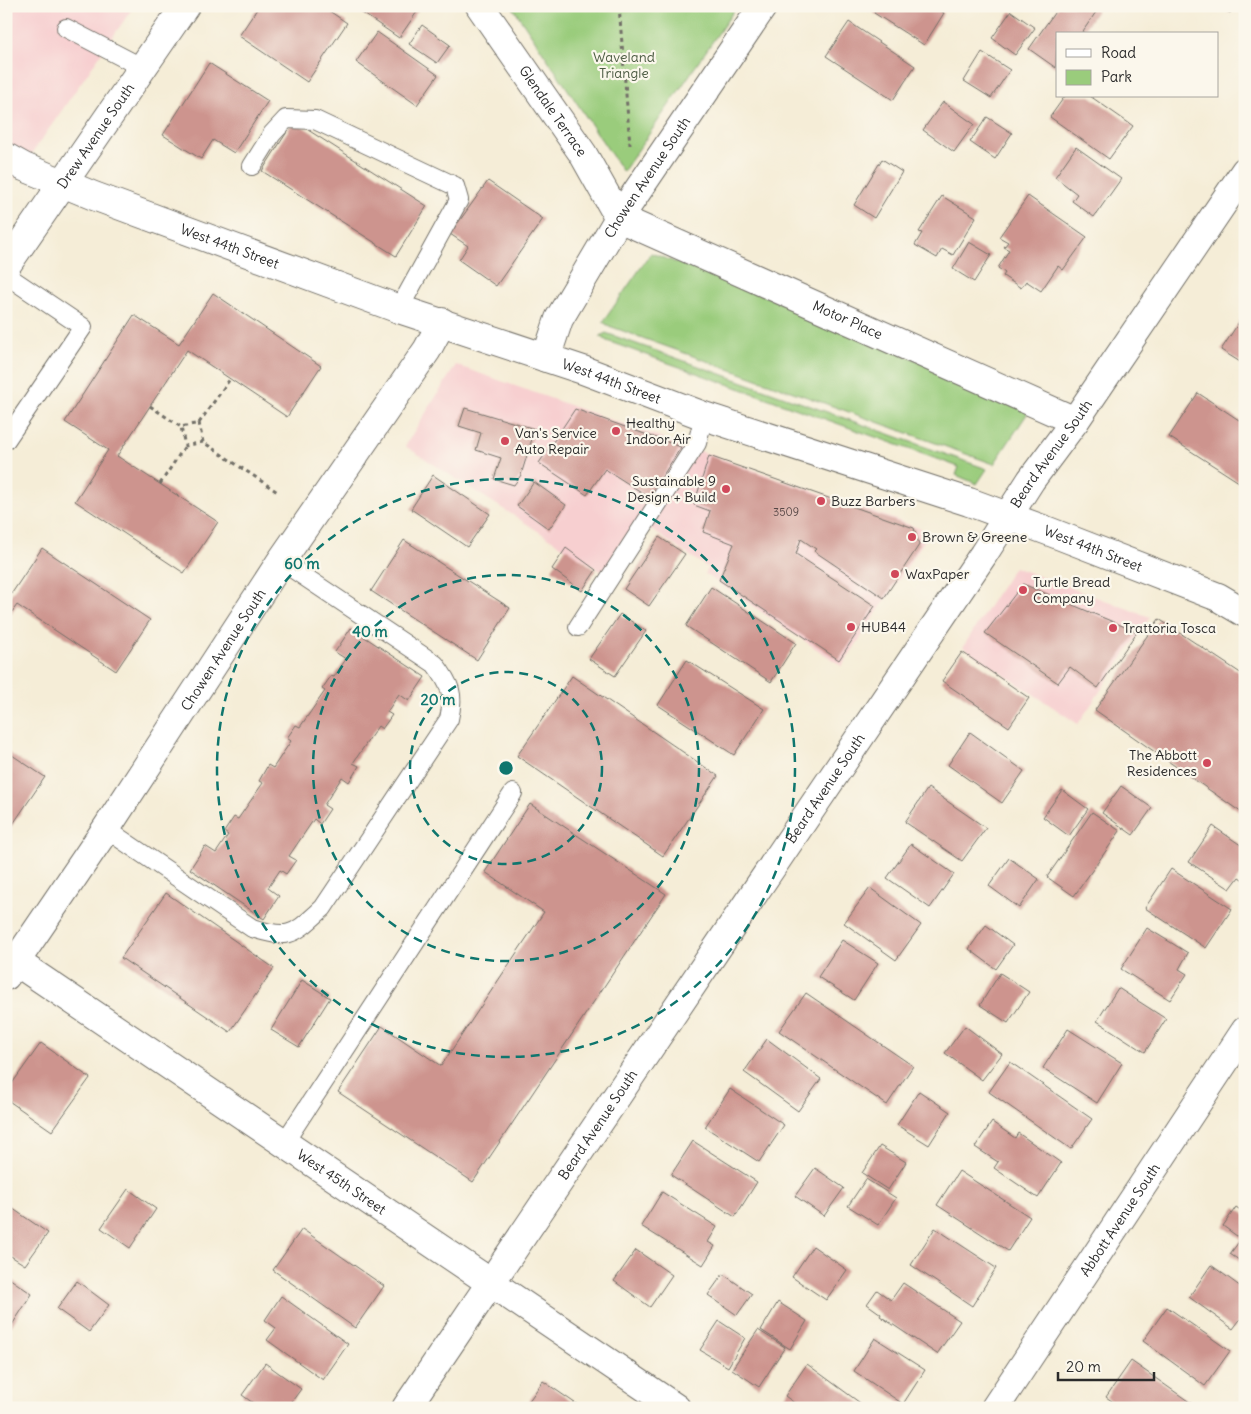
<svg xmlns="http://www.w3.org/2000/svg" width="1251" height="1414" font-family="Delius,sans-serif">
<rect width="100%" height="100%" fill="#fbf7ec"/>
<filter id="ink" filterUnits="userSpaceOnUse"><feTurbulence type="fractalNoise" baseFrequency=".02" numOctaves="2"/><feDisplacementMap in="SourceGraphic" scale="10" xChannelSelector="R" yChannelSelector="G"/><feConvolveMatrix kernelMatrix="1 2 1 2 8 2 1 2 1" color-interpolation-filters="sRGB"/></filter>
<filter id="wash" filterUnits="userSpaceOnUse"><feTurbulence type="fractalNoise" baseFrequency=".0096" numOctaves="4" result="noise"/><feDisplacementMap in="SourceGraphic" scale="20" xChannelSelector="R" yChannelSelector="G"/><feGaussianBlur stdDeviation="1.12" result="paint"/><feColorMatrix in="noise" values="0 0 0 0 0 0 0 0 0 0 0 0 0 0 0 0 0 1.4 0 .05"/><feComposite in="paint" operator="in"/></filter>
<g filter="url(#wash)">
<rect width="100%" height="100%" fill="#f5edd7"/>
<!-- built -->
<g fill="#f7cfd0">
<polygon points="6,6 134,6 6,191"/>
<polygon points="456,365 930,532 842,666 705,574 708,568 640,522 605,574 405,446"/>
<polygon points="1014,567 1150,617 1078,724 963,647"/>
</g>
<!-- green -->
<g fill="#9acc7c" stroke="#627c54">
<polygon points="512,6 737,6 623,172"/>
<polygon points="651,253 755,292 1031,408 994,464 609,326 603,322"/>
<polygon points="606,333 987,469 977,484 956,475 959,467 607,341 600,336"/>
</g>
<g id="blocks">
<!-- building -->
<g fill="#cd948e">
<polygon points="259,6 322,6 347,23 307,82 239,36"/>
<polygon points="352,6 421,6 399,38"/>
<polygon points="878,6 934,6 944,13 924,45 874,13"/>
<polygon points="1059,6 1100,6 1081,34 1057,34 1056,68 1029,49"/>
<polygon points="1221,6 1234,6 1230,13"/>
<polygon points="1011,11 1035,28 1015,55 992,38"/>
<polygon points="849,22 915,66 893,100 826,56"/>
<polygon points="422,25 450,45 437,63 409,44"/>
<polygon points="377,32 438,75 417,105 356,62"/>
<polygon points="982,52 1010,70 991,98 964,81"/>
<polygon points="209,63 268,101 234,153 213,140 201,159 163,135"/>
<polygon points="1065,96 1090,96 1133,126 1109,159 1050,117"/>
<polygon points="943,102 974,124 954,152 923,130"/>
<polygon points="987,117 1012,133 995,159 970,142"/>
<polygon points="294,121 427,206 396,256 262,171"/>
<polygon points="1076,147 1121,179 1094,217 1072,201 1077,194 1055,177"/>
<polygon points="882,159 902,172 874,218 854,205"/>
<polygon points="488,181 543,219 496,286 459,260 468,246 450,234"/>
<polygon points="942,196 976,217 953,255 942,249 937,258 915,245 922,233 919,232"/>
<polygon points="1028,196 1087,237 1063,270 1058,266 1041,291 1026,281 1021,288 1003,276 1005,273 998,268 1009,250 1004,247 1008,242 999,237"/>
<polygon points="969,242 991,255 974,282 953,269"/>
<polygon points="213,293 321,366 287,417 187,350 117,456 218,522 184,573 75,501 108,450 65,422 134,315 179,344"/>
<polygon points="1243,316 1245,317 1245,365 1221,350"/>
<polygon points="1198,393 1245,424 1245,486 1169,437"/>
<polygon points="465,408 535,429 521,475 514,485 494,479 501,458 476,450 481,433 459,426"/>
<polygon points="575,409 681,447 649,497 605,469 587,495 539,463"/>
<polygon points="709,456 914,528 919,545 884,598 814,551 816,549 801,539 796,554 875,606 839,660 719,580 734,544 703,532 710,511 694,505"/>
<polygon points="433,475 490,514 467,547 411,509"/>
<polygon points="534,482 566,505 549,529 517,506"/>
<polygon points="659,537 685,554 649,606 624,589"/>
<polygon points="404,540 510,608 477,660 371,591"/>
<polygon points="42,548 150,620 116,671 17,605 6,620 6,598 8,599"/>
<polygon points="566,548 596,570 582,591 552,569"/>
<polygon points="1023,584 1137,632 1098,688 1070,667 1058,683 985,633"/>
<polygon points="711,587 796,643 771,682 686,626"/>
<polygon points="620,614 646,631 615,676 589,659"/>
<polygon points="1159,619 1245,676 1245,815 1095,710"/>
<polygon points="351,628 425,677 409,701 399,694 387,712 392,715 382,729 378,726 353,763 359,766 349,782 342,777 324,805 330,809 320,824 314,819 289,856 296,860 286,874 280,870 268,888 279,896 264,919 190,869 205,846 216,853 228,835 224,832 234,817 238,819 263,783 259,781 268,765 273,768 291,741 287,738 296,725 300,727 325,691 322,689 331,676 334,677 346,659 335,652"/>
<polygon points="962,652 1029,698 1009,727 942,681"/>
<polygon points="687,660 764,709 734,755 658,705"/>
<polygon points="572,676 718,776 663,856 517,756"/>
<polygon points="970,732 1024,771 1002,803 948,765"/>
<polygon points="6,751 45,777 11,827 6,824"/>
<polygon points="1121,786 1152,808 1133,835 1102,813"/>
<polygon points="928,788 986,828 962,861 905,822"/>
<polygon points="1062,790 1088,809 1069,836 1043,817"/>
<polygon points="530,804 666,894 473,1182 338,1092 382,1026 441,1066 544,912 485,872"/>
<polygon points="1092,812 1120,831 1074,896 1047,877"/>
<polygon points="1213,826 1245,848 1245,881 1239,877 1230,889 1189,862"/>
<polygon points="911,844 954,874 930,908 887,878"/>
<polygon points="1009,858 1039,879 1019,908 989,886"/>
<polygon points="1171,869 1232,909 1206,948 1145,908"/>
<polygon points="870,888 921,925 896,960 844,923"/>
<polygon points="166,893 274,968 230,1032 121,958"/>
<polygon points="986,925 1013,945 996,969 969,949"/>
<polygon points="1147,928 1188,953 1179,969 1187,974 1170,1000 1121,969"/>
<polygon points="842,940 878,963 854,1000 818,977"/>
<polygon points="1000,973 1029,992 1008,1023 980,1005"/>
<polygon points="302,980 330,998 299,1047 271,1030"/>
<polygon points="1118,988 1166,1019 1145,1052 1097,1021"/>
<polygon points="806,993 913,1066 887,1105 779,1031"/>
<polygon points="965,1026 1002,1054 982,1080 945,1053"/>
<polygon points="1068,1029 1122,1063 1097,1103 1043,1068"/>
<polygon points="767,1039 821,1079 798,1111 744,1072"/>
<polygon points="41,1043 90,1078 52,1131 6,1099 6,1092"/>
<polygon points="1010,1062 1092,1119 1071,1149 989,1092"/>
<polygon points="730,1089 784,1125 759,1162 705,1127"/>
<polygon points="919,1091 950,1112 929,1145 897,1125"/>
<polygon points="992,1122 1015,1138 1018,1133 1061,1163 1038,1198 994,1168 998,1162 975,1147"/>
<polygon points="693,1141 757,1182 735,1217 671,1175"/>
<polygon points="880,1146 906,1162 888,1190 862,1173"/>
<polygon points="815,1168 844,1188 824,1216 795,1196"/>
<polygon points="959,1171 1030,1217 1008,1251 937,1205"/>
<polygon points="866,1179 896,1198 878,1225 848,1206"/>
<polygon points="128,1189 156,1209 130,1248 101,1228"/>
<polygon points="662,1192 717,1227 708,1242 715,1246 703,1265 641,1226"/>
<polygon points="6,1204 48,1233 25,1265 6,1253"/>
<polygon points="1236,1207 1245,1213 1245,1264 1230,1254 1241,1239 1223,1226"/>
<polygon points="935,1228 996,1268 972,1306 911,1265"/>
<polygon points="302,1229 384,1286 355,1328 273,1270"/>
<polygon points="813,1246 847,1270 826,1300 792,1277"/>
<polygon points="636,1250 672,1275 650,1307 614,1281"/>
<polygon points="1211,1265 1245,1290 1245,1313 1233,1329 1189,1297"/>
<polygon points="723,1274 752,1294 737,1315 708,1295"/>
<polygon points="6,1276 32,1294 10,1328 6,1325"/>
<polygon points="77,1281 109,1305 89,1332 57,1309"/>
<polygon points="903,1283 960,1321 937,1354 880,1316 881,1314 867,1304 877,1290 891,1300"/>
<polygon points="281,1296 348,1344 323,1380 267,1340 276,1328 265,1320"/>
<polygon points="778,1302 807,1321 790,1349 761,1330"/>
<polygon points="1167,1307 1230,1351 1205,1386 1143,1341"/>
<polygon points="719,1321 745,1338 728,1367 700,1350"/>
<polygon points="758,1330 785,1347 759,1387 732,1369"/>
<polygon points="875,1338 925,1370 903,1404 854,1371"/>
<polygon points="1131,1361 1198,1408 1122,1408 1106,1397"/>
<polygon points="265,1363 301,1389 287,1408 260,1408 242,1395"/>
<polygon points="807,1364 867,1408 801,1408 785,1396"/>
<polygon points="543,1381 582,1408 524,1408"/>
</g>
</g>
</g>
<g filter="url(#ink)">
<use href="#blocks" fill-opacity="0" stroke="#726f67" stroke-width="1"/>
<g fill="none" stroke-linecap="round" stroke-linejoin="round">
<defs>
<g id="lane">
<polyline points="66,28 143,68"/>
<polyline points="252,166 272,134 286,119 315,120 455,186 459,200 399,309"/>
<polyline points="6,275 83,327 6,440"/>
<polyline points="578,627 697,443 704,416"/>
<path d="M106 829 252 928C291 940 293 935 323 908L449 719C455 694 450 684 435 664L281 561"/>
<polyline points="284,1143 513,793"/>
</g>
<g id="street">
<path id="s1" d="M480 6 583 154 619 218 1075 421"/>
<path id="s2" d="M6 266 185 6"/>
<path id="s3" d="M546 358 559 319 619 218 763 6"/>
<path id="s4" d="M6 955 676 1408"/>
<path id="s5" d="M6 976 106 829 281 561 427 350 442 322"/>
<path id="s6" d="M406 1408 983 555 1031 480 1075 421 1245 171"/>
<path id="s7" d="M995 1408 1245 1031"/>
</g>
<g id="secondary">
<path id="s8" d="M6 157 24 167 94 196 399 309 583 370 704 416 969 502 1048 531 1218 597 1245 613"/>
</g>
</defs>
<!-- lane casing -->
<use href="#lane" stroke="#726f67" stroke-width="20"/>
<!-- street casing -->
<use href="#street" stroke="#726f67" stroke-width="30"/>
<!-- secondary casing -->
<use href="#secondary" stroke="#726f67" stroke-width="30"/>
<!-- path -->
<g stroke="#726f67" stroke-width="3" stroke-dasharray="4 4" stroke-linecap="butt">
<polyline points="619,6 630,145"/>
<polyline points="150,406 181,427"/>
<polyline points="199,423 230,379"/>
<polyline points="203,442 185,446 181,427 199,423 203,442 279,493"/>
<polyline points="160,484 185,446"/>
</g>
<!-- lane -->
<use href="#lane" stroke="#fff" stroke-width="18"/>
<!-- street -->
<use href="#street" stroke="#fff" stroke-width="28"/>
<!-- secondary -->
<use href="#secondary" stroke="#fff" stroke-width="28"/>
</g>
</g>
<!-- distance rings -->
<g fill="none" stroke="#0f766e" stroke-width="2.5" stroke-dasharray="9 6">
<circle cx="506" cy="768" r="96"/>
<circle cx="506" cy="768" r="193"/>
<circle cx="506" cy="768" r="289"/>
</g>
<!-- markers -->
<g fill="#d1495b" stroke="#fbf7ec" stroke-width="2">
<circle cx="616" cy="431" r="5"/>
<circle cx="505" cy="441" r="5"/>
<circle cx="726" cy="489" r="5"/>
<circle cx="821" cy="501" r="5"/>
<circle cx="912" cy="537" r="5"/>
<circle cx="895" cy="574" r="5"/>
<circle cx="1023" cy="590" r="5"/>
<circle cx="851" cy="627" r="5"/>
<circle cx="1113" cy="628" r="5"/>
<circle cx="1207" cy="763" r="5"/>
</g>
<g text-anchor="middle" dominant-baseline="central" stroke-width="4.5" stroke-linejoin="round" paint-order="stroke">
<!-- number labels -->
<g font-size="11" fill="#544544">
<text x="786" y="512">3509</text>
</g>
<!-- park labels -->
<g font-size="14" fill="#4c5b43" stroke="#fbf7ec">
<text x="624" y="57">Waveland<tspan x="624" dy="16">Triangle</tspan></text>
</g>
<!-- street labels -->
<g font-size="14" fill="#2b2b2b" stroke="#fbf7ec">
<text stroke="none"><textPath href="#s1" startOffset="128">Glendale Terrace</textPath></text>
<text stroke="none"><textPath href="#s2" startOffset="158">Drew Avenue South</textPath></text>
<text stroke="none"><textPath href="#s3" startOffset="208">Chowen Avenue South</textPath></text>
<text stroke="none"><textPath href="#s8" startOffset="241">West 44th Street</textPath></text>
<text stroke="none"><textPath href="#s1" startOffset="504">Motor Place</textPath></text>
<text stroke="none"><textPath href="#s8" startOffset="646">West 44th Street</textPath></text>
<text stroke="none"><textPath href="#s6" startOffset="1152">Beard Avenue South</textPath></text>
<text stroke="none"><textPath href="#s8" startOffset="1156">West 44th Street</textPath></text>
<text stroke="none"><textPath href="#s5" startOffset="392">Chowen Avenue South</textPath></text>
<text stroke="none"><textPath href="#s6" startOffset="748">Beard Avenue South</textPath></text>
<text stroke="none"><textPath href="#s6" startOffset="342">Beard Avenue South</textPath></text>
<text stroke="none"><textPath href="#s4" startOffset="405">West 45th Street</textPath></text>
<text stroke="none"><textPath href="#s7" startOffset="226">Abbott Avenue South</textPath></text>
</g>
<!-- poi labels -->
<g font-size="14" fill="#2b2b2b" stroke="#fbf7ec" text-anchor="start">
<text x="626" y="423">Healthy<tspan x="626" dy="16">Indoor Air</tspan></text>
<text x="515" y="433">Van's Service<tspan x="515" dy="16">Auto Repair</tspan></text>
<text x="716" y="481" text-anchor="end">Sustainable 9<tspan x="716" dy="16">Design + Build</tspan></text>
<text x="831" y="501">Buzz Barbers</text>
<text x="922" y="537">Brown &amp; Greene</text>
<text x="905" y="574">WaxPaper</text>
<text x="1033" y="582">Turtle Bread<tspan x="1033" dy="16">Company</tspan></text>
<text x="861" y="627">HUB44</text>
<text x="1123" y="628">Trattoria Tosca</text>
<text x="1197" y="755" text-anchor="end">The Abbott<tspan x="1197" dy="16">Residences</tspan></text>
</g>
</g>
<circle cx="506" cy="768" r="8" fill="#0f766e" stroke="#fbf7ec" stroke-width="2.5"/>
<g font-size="15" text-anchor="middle" font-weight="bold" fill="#0f766e" stroke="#fbf7ec" stroke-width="4.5" stroke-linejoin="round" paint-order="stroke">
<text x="302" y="569">60 m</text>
<text x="370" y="637">40 m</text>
<text x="438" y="705">20 m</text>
</g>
<!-- margin -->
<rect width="1251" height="1414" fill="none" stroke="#fbf7ec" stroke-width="25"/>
<!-- legend -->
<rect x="1056" y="32" width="162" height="65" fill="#fbf7ec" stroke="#a8a59f"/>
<rect x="1066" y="49" width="25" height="8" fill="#ffffff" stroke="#a8a59f"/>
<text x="1101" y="58" font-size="15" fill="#2b2b2b">Road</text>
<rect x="1066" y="70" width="25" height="15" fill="#9acc7c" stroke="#a8a59f"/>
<text x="1101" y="82" font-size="15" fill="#2b2b2b">Park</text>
<!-- scale -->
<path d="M1058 1372v8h96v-8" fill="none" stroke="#2b2b2b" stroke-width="2.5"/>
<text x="1066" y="1372" font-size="15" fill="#2b2b2b" stroke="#fbf7ec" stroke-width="4" paint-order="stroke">20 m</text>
</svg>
